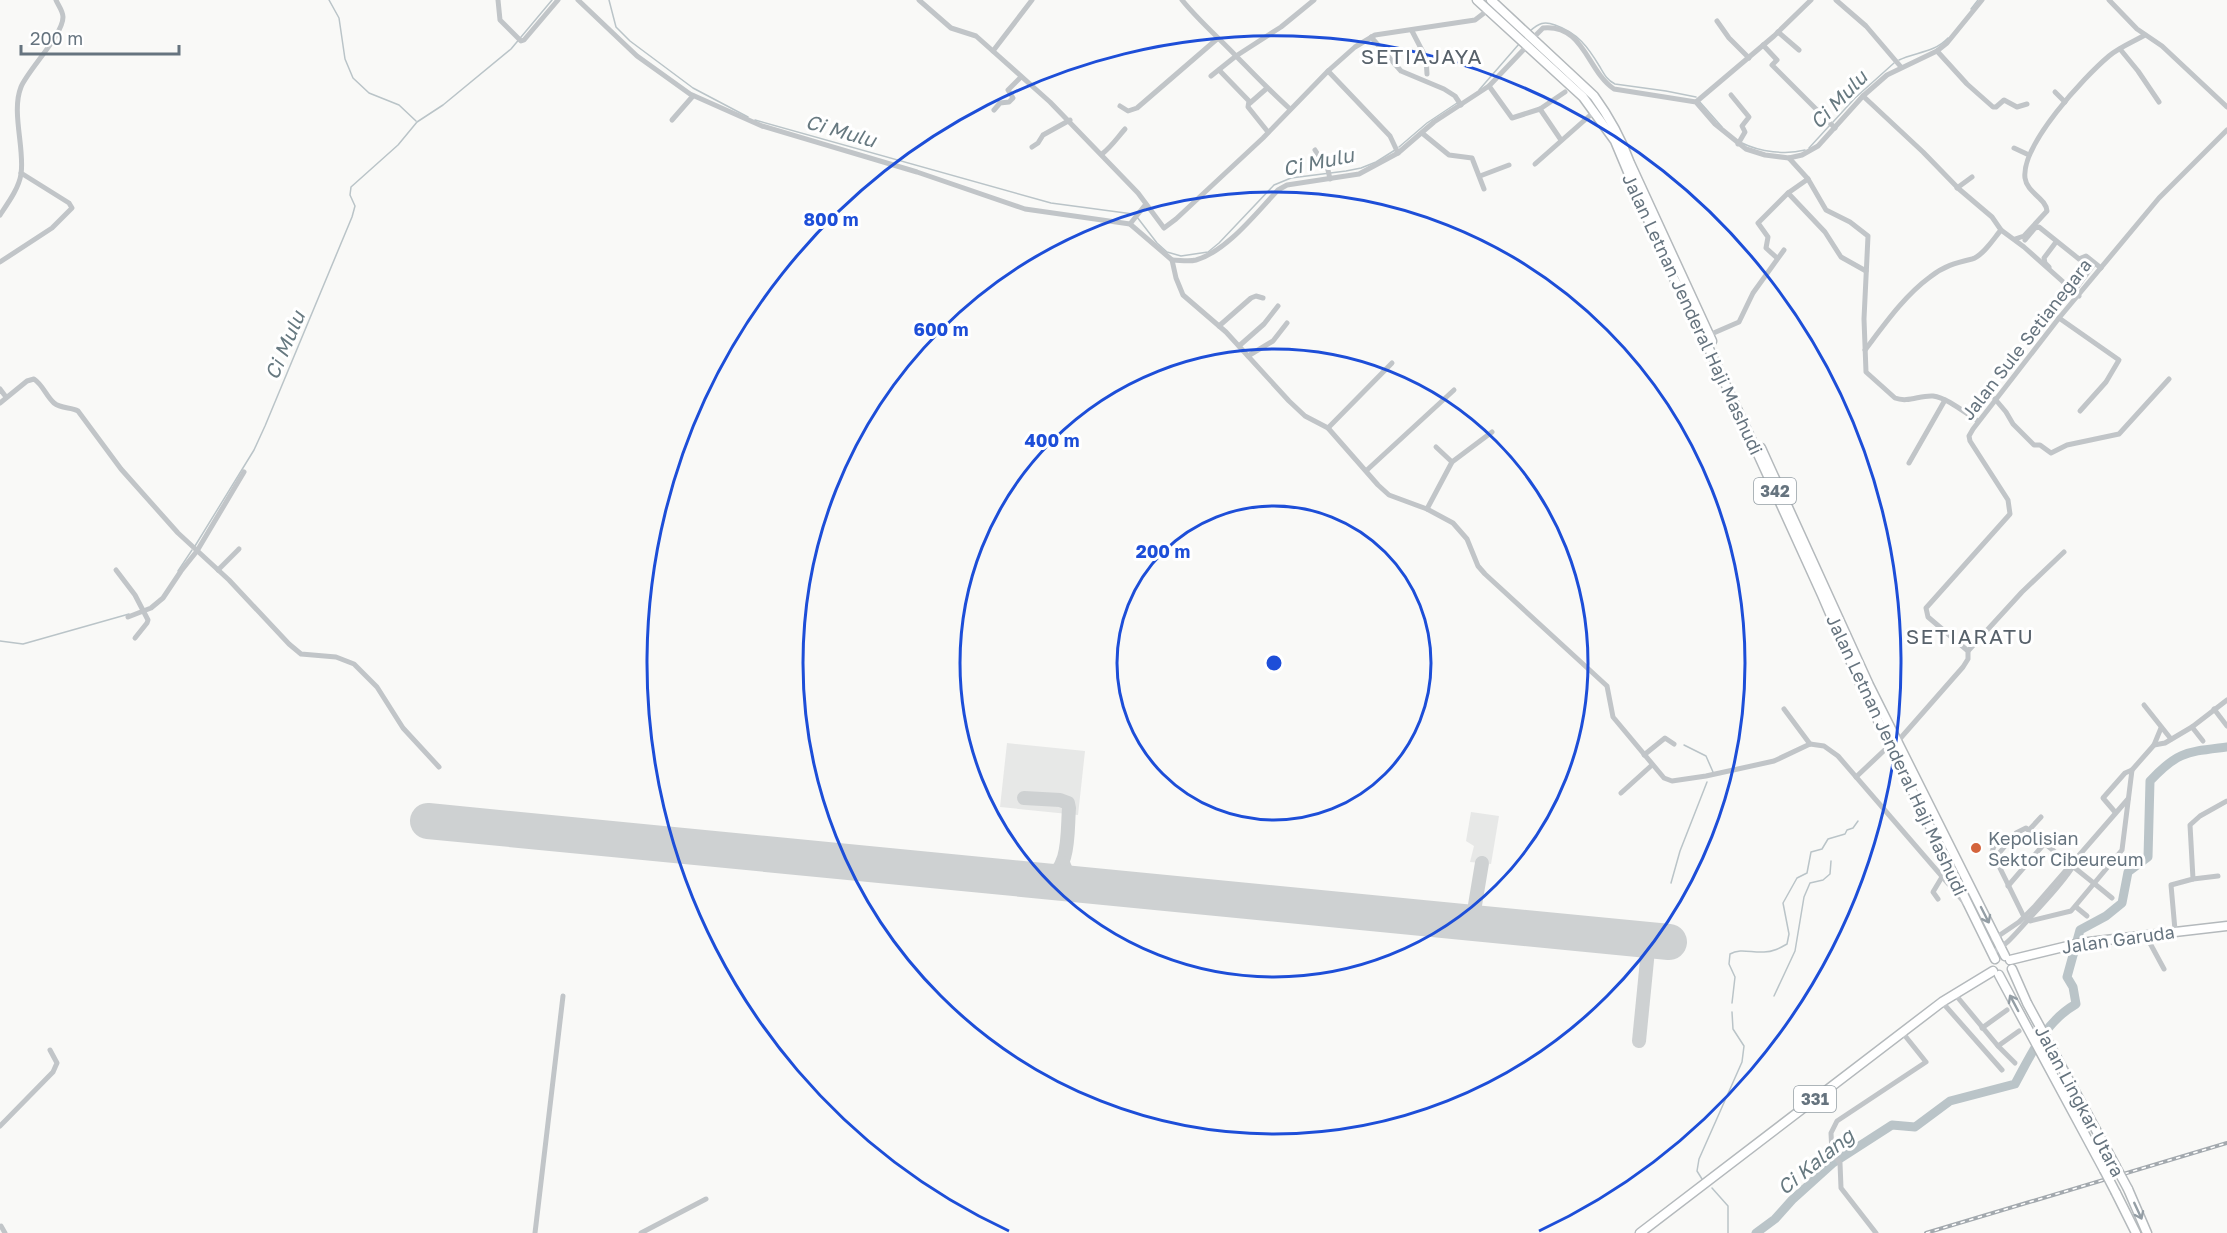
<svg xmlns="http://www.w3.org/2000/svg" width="2227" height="1233" font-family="'Golos Text',sans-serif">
<rect width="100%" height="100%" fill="#f9f9f7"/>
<!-- built -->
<g fill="#e7e8e7">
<polygon points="1007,743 1085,751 1078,815 1000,807"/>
<polygon points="1471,812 1499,816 1491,864 1470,862 1474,846 1466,841"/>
</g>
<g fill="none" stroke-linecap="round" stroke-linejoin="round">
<!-- stream -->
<g stroke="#bac4c8" stroke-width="1.5">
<polyline points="329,0 339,18 345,59 353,78 369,93 399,105 416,121"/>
<polyline points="609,0 616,27 630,41 693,88 748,117"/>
<polyline points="1971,9 1978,0"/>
<path d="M1530 31C1539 23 1544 21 1555 25 1578 33 1588 47 1600 67 1604 74 1607 80 1615 84L1666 91 1696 97"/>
<path d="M1899 60C1915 52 1934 53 1948 38"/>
<polyline points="1479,90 1519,44"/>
<polyline points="1699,101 1722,127"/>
<polyline points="755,120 1051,203 1133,214"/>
<polyline points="1833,122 1855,98 1894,63"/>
<path d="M1742 143C1760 152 1786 155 1805 150"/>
<polyline points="1399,147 1427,123 1457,103"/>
<polyline points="1809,148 1830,125"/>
<polyline points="1137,217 1157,243 1167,252 1181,256 1208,252 1219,243 1274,185 1291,178 1346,171 1361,168 1376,162 1395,150"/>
<polyline points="195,546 254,450 265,426 352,217 355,206 350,195 351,187 398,145 417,122 443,105 511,49 552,0"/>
<polyline points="178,571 192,550"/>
<polyline points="0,641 23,644 129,614"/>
<polyline points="1684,745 1706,756 1713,772"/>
<polyline points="1671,883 1680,851 1707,782"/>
<polyline points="1774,996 1795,951 1804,897 1810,883 1823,880 1830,874 1831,861"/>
<path d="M1732 1003 1735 977 1729 964 1730 954C1740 948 1752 953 1764 952 1773 952 1780 948 1787 944L1789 934 1783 903 1797 878 1807 873 1811 852 1822 849 1828 839 1845 834 1847 830 1853 828 1858 821"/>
<polyline points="1702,1179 1697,1171 1699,1159 1742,1062 1744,1046 1733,1029 1732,1012"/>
<polyline points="1712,1188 1728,1206 1728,1233"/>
</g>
<!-- river -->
<path stroke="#bac4c8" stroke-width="9" d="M1756 1233 1775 1219 1792 1200 1833 1163 1892 1125 1915 1127 1950 1101 2015 1084C2032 1053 2045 1022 2076 1004L2073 987 2067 977 2080 930 2106 916 2122 903 2128 872 2148 857 2150 781C2178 751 2187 752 2227 747"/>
<!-- taxiway -->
<g stroke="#ced1d2" stroke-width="14">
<path d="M1024 798 1060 800 1068 803 1069 808C1067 833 1071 872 1043 881"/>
<path d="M1063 863C1067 874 1070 879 1081 884"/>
<polyline points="1472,923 1482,863"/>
<polyline points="1639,1041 1649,940"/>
</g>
<!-- runway -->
<polyline stroke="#ced1d2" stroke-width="36" points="428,821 1669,942"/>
<defs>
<g id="primary">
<polyline points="1477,0 1583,97 1615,141 1667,265 1697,323 1752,441 1822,595 1862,688 1995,959"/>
<path d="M1491 0 1594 96C1610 118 1621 138 1630 163L1712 341"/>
<polyline points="1761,448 1869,685 2005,956"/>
<polyline points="2010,960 2080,943 2227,926"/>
<polyline points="2012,969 2027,1003 2115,1165"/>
<polyline points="1999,975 2104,1170"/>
<polyline points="2128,1189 2147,1233"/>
<polyline points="2116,1193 2136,1233"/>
<polyline points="1640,1233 1942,1002 1993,971"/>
</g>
</defs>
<!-- primary casing -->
<use href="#primary" stroke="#b4b9bc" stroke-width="11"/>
<!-- street -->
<g stroke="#c1c5c8" stroke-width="5">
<polyline points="498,0 500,20 521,41 524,40 558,0"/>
<polyline points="578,0 637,56 690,94 762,126 917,172 1025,209 1130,224 1172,260 1176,278 1183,295 1226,332 1289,401 1305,416 1328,428 1378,485 1389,495 1427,509 1453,523 1467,539 1478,566 1485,574 1607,686 1613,717 1664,778 1672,781 1706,776 1774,761 1810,744 1824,746 1838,756 1965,903"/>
<polyline points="919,0 951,28 976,36 1050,102 1138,193 1164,228 1176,219 1263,138 1328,71 1355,47 1375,35 1475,20 1488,10"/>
<path d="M1182 0C1199 21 1219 38 1237 57 1255 75 1271 92 1290 109"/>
<polyline points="1836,0 1866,26 1901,67"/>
<polyline points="2109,0 2137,29 2162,46 2227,107"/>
<polyline points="1717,21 1729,38 1749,58"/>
<polyline points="1412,31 1426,58 1427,74"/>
<polyline points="1778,32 1799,50"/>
<polyline points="1371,37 1401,71 1444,89 1455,96 1461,105"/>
<path d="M1533 38 1543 28C1584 24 1587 71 1614 89L1696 102 1715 124 1746 149 1765 155 1789 158 1802 155 1818 146 1863 96 1887 75 1937 51 1947 43 1982 0"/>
<polyline points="1763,45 1777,60 1772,65 1835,128"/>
<polyline points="2120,49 2138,71 2159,102"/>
<polyline points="993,51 1032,0"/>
<polyline points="1937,51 1967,84 1993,107 1996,107 2004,100 2017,107 2027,104"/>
<polyline points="1219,70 1249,101 1248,107 1268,132"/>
<polyline points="1328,71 1390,136 1398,153"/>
<polyline points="1211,76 1236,56 1281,27 1314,0"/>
<polyline points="1489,86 1512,118 1540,109 1561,140"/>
<polyline points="2055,92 2065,102"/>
<polyline points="1731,95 1749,117 1742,126 1745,132 1738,144"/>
<path d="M1863 96 1923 152 1959 189 1992 217 2001 230C1994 238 1983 256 1972 259 1955 263 1944 266 1930 277 1904 296 1884 325 1865 350"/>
<polyline points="1696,102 1774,36 1811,0"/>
<polyline points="1250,103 1266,89"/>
<polyline points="1120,106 1128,111 1137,108 1217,39"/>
<polyline points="1540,109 1565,92"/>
<polyline points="994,110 1000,103 1009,102 1013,98 1008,90 1021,77"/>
<polyline points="672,120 693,96"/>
<polyline points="1422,133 1449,155 1472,158 1484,189"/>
<polyline points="1032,147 1038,143 1043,135 1070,120"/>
<polyline points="2014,148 2029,155"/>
<polyline points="1315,150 1328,170 1330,179"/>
<path d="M1102 154C1112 146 1117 138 1125 129"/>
<path d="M1789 158 1808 179 1826 210 1850 222 1868 236 1864 319 1866 372 1895 398C1908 403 1920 395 1933 396 1948 398 1965 413 1978 421"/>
<polyline points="1535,164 1595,111"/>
<polyline points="1480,176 1509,165"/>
<polyline points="1957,188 1972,177"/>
<polyline points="1788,193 1825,232 1841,257 1866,271"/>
<path d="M0 215C8 203 19 188 21 174 25 149 11 112 21 87 28 70 63 35 63 17 63 11 58 5 56 0"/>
<polyline points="1130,224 1146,204"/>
<polyline points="2001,230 2024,247 2079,296"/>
<path d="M2015 239 2024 236 2047 211C2046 198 2027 193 2025 178 2021 145 2084 77 2109 56 2120 47 2133 42 2145 35"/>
<polyline points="2025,240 2035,228 2039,227 2079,259 2086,256 2101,268"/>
<polyline points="1777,258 1766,248 1768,237 1758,223 1788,193 1808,179"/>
<path d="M1172 260C1180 260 1188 262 1196 260 1227 251 1256 213 1278 190L1287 185 1359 174 1398 153 1434 122 1489 86 1528 45"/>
<polyline points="0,262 52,228 72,208 69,203 21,173"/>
<polyline points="2049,267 2045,263 2044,258 2056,242"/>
<polyline points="2074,291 2094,264"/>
<polyline points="2059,318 2119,360 2106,382 2080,411"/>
<polyline points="1219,326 1251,298 1256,296 1263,298"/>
<polyline points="1709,335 1739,322 1753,293 1784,250"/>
<polyline points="1239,346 1264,324 1278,306"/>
<polyline points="1248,356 1273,341 1287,323"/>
<polyline points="0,389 6,397"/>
<polyline points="1995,399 2006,412 2013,424 2034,445 2040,445 2051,453 2067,445 2119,434 2169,379"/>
<path d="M0 403 27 381 34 379C43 385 46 396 54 403 61 409 71 407 78 411L121 469 178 533 229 580 289 644 301 654 336 657 354 664 377 687 403 728 439 767"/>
<polyline points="1328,428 1392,363"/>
<polyline points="1436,447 1452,462"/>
<polyline points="1909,463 1945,400"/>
<polyline points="1367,470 1454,390"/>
<polyline points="1427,509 1452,462 1492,432"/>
<polyline points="116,570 135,595 148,620 147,623 135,638"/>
<polyline points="218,570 239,549"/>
<polyline points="128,617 151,608 163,598 181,571 197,551 244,472"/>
<polyline points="1968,651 2022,592 2064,552"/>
<polyline points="2144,705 2171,739"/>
<polyline points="1784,709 1810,744"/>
<polyline points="2214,709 2227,726"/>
<polyline points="2192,727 2203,741"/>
<polyline points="1898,741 1963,667 1968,659 1968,651 1928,617 1926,608 2010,514 2008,500 1970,441 1969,436 1973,429 2059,318 2159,198 2227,130"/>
<polyline points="2154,745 2161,728"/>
<polyline points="1644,755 1665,738 1674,744"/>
<polyline points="1856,777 1891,744"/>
<polyline points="1621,793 1652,765"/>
<polyline points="2115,812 2103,798 2125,773 2132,770"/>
<polyline points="2029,830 2041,817"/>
<polyline points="1995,858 1992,852 1994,846 2012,835"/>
<polyline points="2193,879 2218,876"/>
<polyline points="2008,886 2044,844"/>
<path d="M2112 898C2083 874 2054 852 2026 828L2016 833 1995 858 2024 917 2030 921 2071 911 2122 850 2132 770 2154 745 2165 743 2192 727 2227 700"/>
<polyline points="1938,899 1933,892 1942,877"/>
<polyline points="2076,907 2087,916"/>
<polyline points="2175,930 2171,885 2193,879 2190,825 2200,816 2227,801"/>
<polyline points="2145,934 2164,969"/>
<polyline points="1994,939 2019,922 2035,906 2128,799"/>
<path d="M1992 953C2007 945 2015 934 2027 921 2043 903 2061 886 2074 865"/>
<polyline points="1954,993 1998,1046 2019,1031"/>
<polyline points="1942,1002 2002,1070"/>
<polyline points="1982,1028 2007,1010"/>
<polyline points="1998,1046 2015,1063"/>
<polyline points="0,1126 53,1072 57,1063 50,1050"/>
<polyline points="1,1226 5,1233"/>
<polyline points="535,1233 563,996"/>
<polyline points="641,1233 706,1199"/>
<polyline points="1876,1233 1841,1188 1840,1163 1832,1153 1831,1133 1837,1121 1926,1062 1902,1032"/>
</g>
<!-- primary -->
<use href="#primary" stroke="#fff" stroke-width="8"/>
<defs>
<polyline id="rail" points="1926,1233 2227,1143"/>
</defs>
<!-- rail casing -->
<use href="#rail" stroke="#a3a9ae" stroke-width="4"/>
<!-- rail -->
<use href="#rail" stroke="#fff" stroke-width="1.5" stroke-dasharray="4.5" stroke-linecap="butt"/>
<defs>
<g id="primary-bridge">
<polyline points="2115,1165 2128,1189"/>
<polyline points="2104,1170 2116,1193"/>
</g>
</defs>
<!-- primary-bridge casing -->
<use href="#primary-bridge" stroke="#b4b9bc" stroke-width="11" stroke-linecap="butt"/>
<!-- primary-bridge -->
<use href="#primary-bridge" stroke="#fff" stroke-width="8"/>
</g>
<!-- one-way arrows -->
<defs><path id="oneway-shaft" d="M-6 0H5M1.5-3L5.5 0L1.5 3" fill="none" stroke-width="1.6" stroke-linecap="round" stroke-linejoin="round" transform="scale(1.5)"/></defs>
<g stroke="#949ea5">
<use href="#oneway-shaft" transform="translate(1985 915) rotate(63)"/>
<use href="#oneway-shaft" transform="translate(2014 1003) rotate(-118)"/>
<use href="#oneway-shaft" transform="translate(2138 1211) rotate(65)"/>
</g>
<!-- distance rings -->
<g fill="none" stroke="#1d4ed8" stroke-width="3">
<circle cx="1274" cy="663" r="157"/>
<circle cx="1274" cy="663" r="314"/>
<circle cx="1274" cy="663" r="471"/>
<path d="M1009 1231A627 627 0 1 1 1539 1231"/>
</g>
<!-- markers -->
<circle fill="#d4643c" stroke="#fff" stroke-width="2" cx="1976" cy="848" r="6"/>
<g text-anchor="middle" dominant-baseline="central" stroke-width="6" stroke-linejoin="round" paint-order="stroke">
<!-- shield labels -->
<g fill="#fff" stroke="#949ea5" stroke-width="1.5">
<rect x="1754" y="478" width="42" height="26" rx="4.5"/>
<rect x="1794" y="1086" width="42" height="26" rx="4.5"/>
</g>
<g font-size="16" font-weight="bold" fill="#66747f">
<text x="1775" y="491">342</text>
<text x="1815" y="1099">331</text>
</g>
<!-- street labels -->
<g font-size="18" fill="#66747f" stroke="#fff">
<text transform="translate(1693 314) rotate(65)">Jalan Letnan Jenderal Haji Mashudi</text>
<text transform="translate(2026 339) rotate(-52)">Jalan Sule Setianegara</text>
<text transform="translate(1897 755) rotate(65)">Jalan Letnan Jenderal Haji Mashudi</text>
<text transform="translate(2118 939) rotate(-8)">Jalan Garuda</text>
<text transform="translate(2080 1101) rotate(62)">Jalan Lingkar Utara</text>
</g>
<!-- poi labels -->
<g font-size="18" fill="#66747f" stroke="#fff" text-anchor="start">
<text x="1988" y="838">Kepolisian<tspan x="1988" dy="21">Sektor Cibeureum</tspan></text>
</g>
<!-- water labels -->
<g font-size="20" font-style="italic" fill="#677980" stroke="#fff">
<text transform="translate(1838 99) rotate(-46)">Ci Mulu</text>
<text transform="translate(841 130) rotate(16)">Ci Mulu</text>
<text transform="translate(1318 161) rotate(-12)">Ci Mulu</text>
<text transform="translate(284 345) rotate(-67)">Ci Mulu</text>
<text transform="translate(1815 1161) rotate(-39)">Ci Kalang</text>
</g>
<!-- quarter labels -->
<g font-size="21" letter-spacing="1.5" fill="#58626b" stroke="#fff">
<text x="1422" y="56">SETIAJAYA</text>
<text x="1970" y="636">SETIARATU</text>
</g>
</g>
<circle cx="1274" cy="663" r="9" fill="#1d4ed8" stroke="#fff" stroke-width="3"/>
<g font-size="18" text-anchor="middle" font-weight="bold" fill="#1d4ed8" stroke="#fff" stroke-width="6" stroke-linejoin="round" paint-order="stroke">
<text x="831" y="226">800 m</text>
<text x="941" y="336">600 m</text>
<text x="1052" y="447">400 m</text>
<text x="1163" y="558">200 m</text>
</g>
<!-- scale -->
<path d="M21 45v9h158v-9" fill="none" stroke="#66747f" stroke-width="3"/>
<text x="30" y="45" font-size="18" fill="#66747f" stroke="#ffffff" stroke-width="4.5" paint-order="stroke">200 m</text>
</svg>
